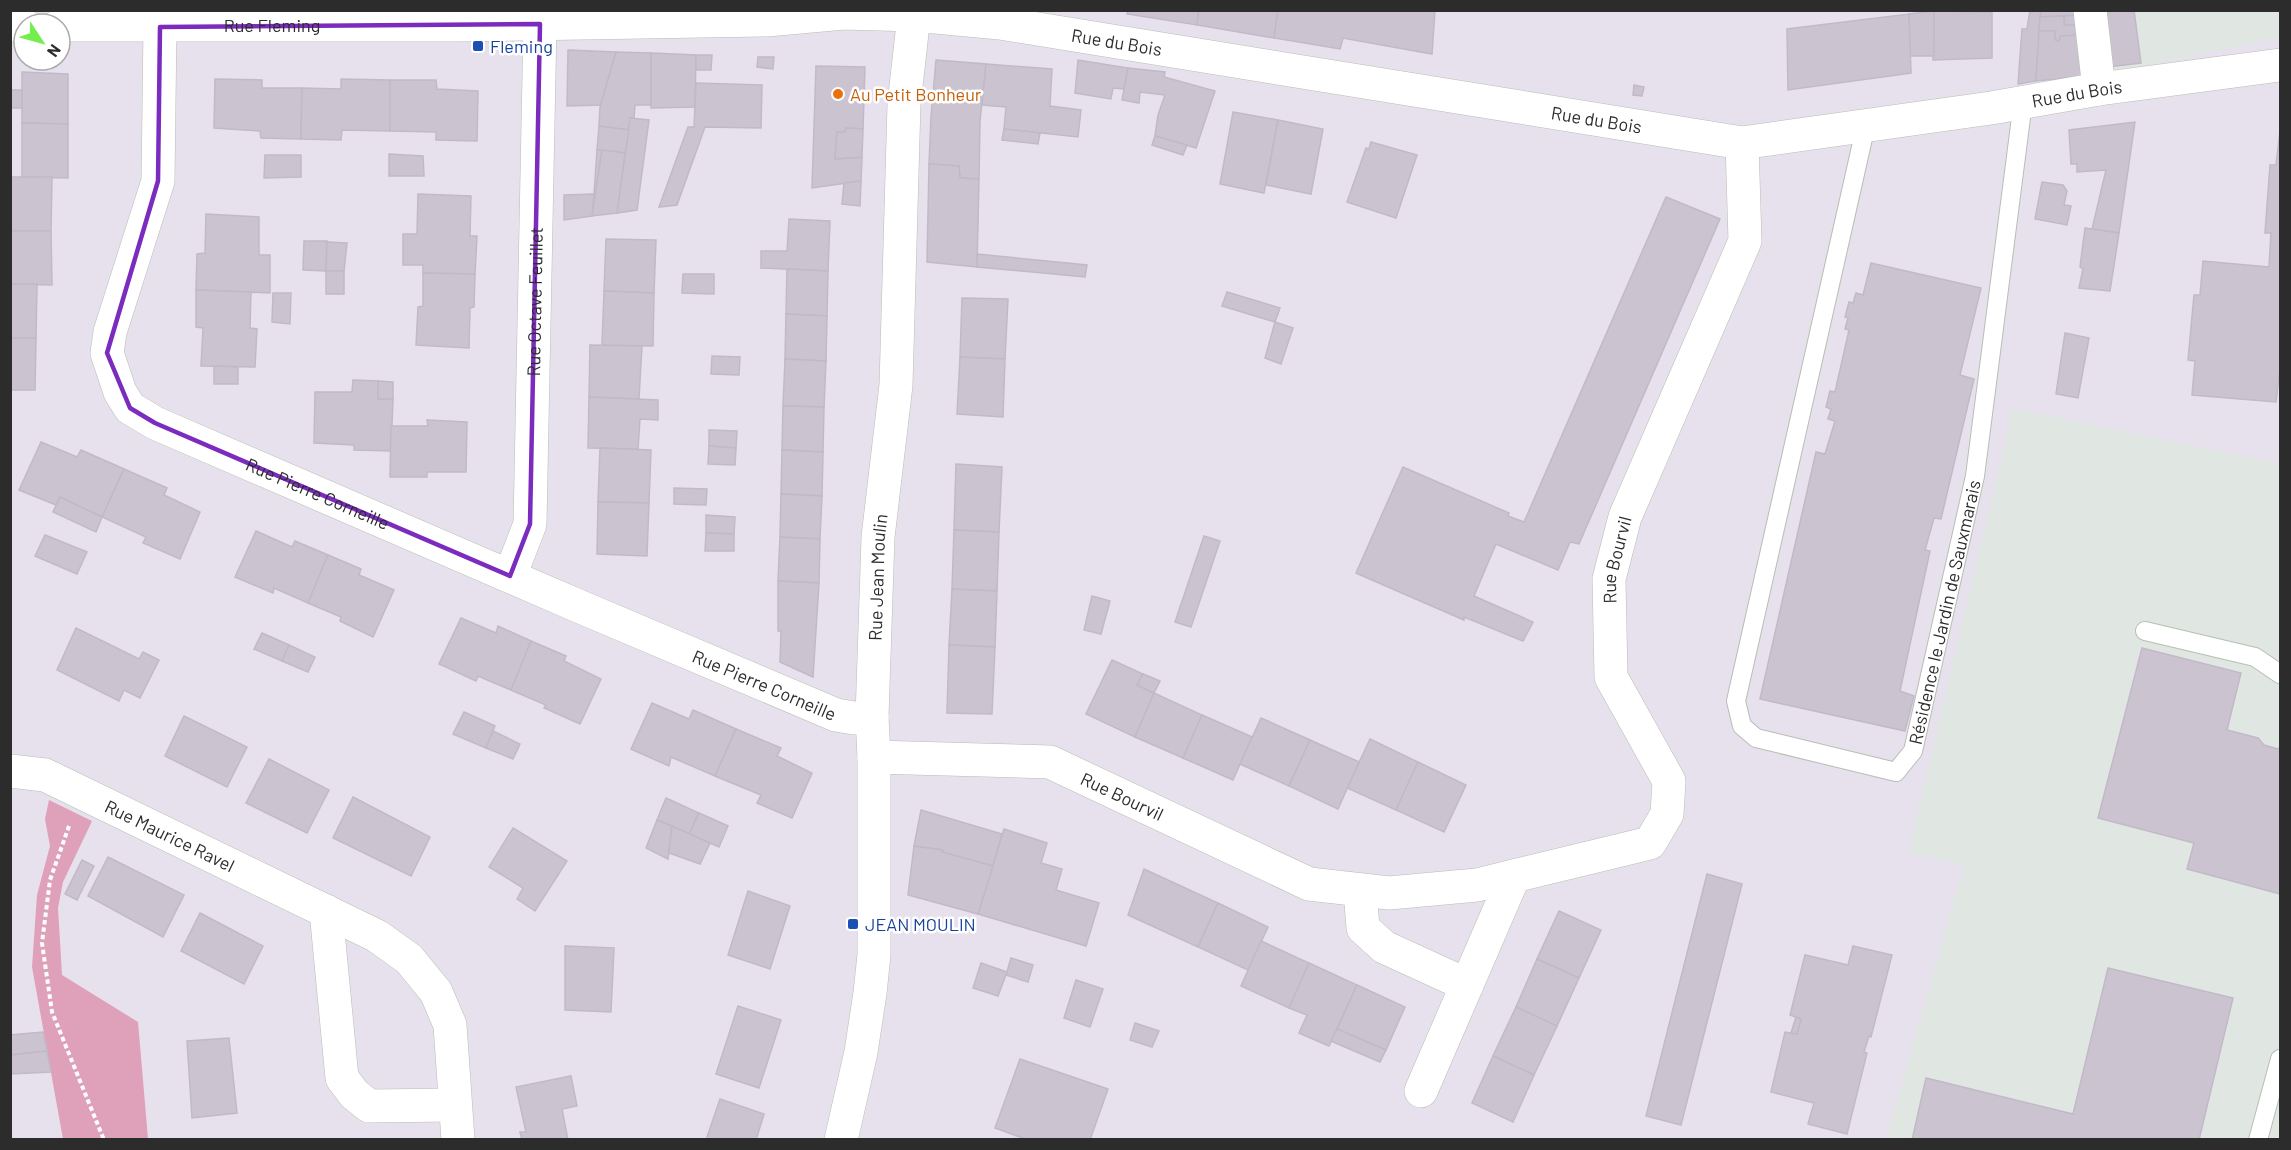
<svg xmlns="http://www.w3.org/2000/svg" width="2291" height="1150" font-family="Barlow,sans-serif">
<rect width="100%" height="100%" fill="#e7e0ed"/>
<!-- industrial -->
<g fill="#e0e6e1">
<polygon points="2103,11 2280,11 2280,38 2108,73"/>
<polygon points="2013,408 2280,464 2280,1139 1886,1140 1964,865 1908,853"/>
</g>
<!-- green -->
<polygon fill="#dfa0ba" points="49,800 92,821 63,882 58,908 62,975 138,1022 148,1139 63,1139 32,967 37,895 50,846 45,819"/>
<!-- building -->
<g fill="#cbc4d0" stroke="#c2b9c8" stroke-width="1.5">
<polygon points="1128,10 1199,10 1197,25 1127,14"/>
<polygon points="1199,10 1278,10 1274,38 1197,25"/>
<polygon points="1278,10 1435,10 1432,54 1343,38 1340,49 1274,38"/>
<polygon points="2030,10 2041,10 2036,81 2018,84 2022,29 2027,29"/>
<polygon points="2041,10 2078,10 2080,15 2040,17"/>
<polygon points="2100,10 2134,10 2141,63 2108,67"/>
<polygon points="1934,11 1992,12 1992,58 1933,60"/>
<polygon points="1934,11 1934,56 1910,56 1909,14"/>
<polygon points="1909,14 1911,73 1788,90 1787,29"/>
<polygon points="2080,15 2081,25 2064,25 2064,16"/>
<polygon points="2064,16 2064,25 2081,25 2082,35 2061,36 2059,41 2055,40 2055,31 2039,31 2040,17"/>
<polygon points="2039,31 2055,31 2055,40 2059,41 2061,36 2082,35 2086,76 2036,81"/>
<polygon points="568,50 616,52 601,105 567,106"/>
<polygon points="616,52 651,53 651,105 635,105 634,118 630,118 629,130 599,126 600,107"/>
<polygon points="651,53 696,55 695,107 651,108"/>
<polygon points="696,55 712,55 711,70 696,70"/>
<polygon points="758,57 774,57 773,69 757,67"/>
<polygon points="936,60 986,64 980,121 979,179 960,178 959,166 929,164 931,117"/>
<polygon points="1078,60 1128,68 1124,89 1113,88 1111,99 1075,93"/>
<polygon points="986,64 1052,69 1050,106 1081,110 1078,137 1004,129 1006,107 982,105"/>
<polygon points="816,66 865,67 863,129 846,128 845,132 837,132 835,159 862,157 861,181 812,188"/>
<polygon points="1128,68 1165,72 1164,77 1215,91 1196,148 1155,136 1158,115 1165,95 1140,92 1139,103 1122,100"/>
<polygon points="22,72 68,74 68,124 22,123"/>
<polygon points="215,79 262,80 262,88 302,88 301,139 261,138 260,131 214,128"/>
<polygon points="341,79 390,80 390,131 342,130 341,140 301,139 302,88 341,89"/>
<polygon points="390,80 436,80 437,89 478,91 477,141 436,140 436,132 390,131"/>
<polygon points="696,83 762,85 761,128 705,127 677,205 659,207 688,127 694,127"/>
<polygon points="1634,85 1644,87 1642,96 1633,95"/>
<rect x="10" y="90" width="12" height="18"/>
<polygon points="1233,112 1278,120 1264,193 1220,184"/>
<polygon points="630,118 649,120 637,210 617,213"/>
<polygon points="1278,120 1323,129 1311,194 1266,185"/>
<polygon points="2135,122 2119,233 2092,229 2106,170 2077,172 2077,164 2071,164 2069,130"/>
<polygon points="22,123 68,124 68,178 22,177"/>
<polygon points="599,126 629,130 625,153 597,150"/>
<polygon points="846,128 863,129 862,157 835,159 837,132 845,132"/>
<polygon points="1004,129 1040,133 1038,144 1002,140"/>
<polygon points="2280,131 2280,368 2276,402 2192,395 2195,361 2188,360 2194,295 2200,295 2203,261 2269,267 2271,233 2265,233 2270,165 2276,165"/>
<polygon points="1155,136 1187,145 1183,155 1152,145"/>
<polygon points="1371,142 1417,155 1396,218 1347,202 1366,148 1369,149"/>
<polygon points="597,150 602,150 592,216 594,194"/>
<polygon points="602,150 625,153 617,213 592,216"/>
<polygon points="389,154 423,156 424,176 389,176"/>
<polygon points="265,155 301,155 301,177 264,178"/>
<polygon points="929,164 959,166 960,178 979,179 977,267 927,262"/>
<polygon points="10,177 52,177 51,231 10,231"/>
<polygon points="861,181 860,206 842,204 844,183"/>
<polygon points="2042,182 2063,185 2067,191 2064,205 2071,206 2067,225 2035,219"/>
<polygon points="418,194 471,196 470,236 477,236 475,274 423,273 423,265 403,265 403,234 417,234"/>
<polygon points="594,194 592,216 564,220 564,195"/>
<polygon points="1666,197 1720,219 1579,544 1570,542 1558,570 1496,544 1474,596 1533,622 1523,641 1464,617 1464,620 1356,573 1403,467 1509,513 1508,516 1524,522"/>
<polygon points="206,214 259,217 259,255 270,255 270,293 196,290 197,254 205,253"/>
<polygon points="789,219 830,221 828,271 761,268 761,251 787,251"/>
<polygon points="2085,228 2119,233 2110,291 2079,288 2083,269 2080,267"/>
<polygon points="10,231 51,231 52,285 10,284"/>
<polygon points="606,239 656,240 654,293 604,291"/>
<polygon points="304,241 327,241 326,271 303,270"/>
<polygon points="327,242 347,243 344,271 326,271"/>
<polygon points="977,254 1087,265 1085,277 977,267"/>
<polygon points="1871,263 1981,288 1960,375 1974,379 1941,519 1934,518 1925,550 1930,551 1900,691 1914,696 1905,731 1760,699 1816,452 1825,454 1835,421 1828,419 1831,409 1826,407 1830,391 1835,392 1849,330 1845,329 1848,318 1845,317 1849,302 1853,303 1856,293 1863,295"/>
<polygon points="787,269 828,271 827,316 786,314"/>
<rect x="326" y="271" width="18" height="23"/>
<polygon points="423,273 475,274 474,307 470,308 469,348 416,345 418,307 423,306"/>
<polygon points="683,274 714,274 714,294 682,293"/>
<polygon points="10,284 37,284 36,338 10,338"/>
<polygon points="196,290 251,292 250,328 257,329 255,367 201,366 203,328 196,327"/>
<polygon points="604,291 654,293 653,346 602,345"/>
<polygon points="1227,292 1280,308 1275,322 1222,306"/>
<polygon points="273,293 291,293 290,324 272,322"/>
<polygon points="962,298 1008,299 1005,359 960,357"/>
<polygon points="786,314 827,316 826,361 785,359"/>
<polygon points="1275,322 1293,328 1281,364 1265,358"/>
<polygon points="2065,333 2089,338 2078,398 2056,394"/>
<polygon points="10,338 36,338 35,390 10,390"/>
<polygon points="590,345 642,346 639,399 589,397"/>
<polygon points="712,356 740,357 739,375 711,374"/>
<polygon points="960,357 1005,359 1003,417 957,414"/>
<polygon points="785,359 826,361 824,407 783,406"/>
<polygon points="214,366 238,367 238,384 214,384"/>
<polygon points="353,380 378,381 378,399 393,399 391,451 354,450 354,445 314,443 315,392 352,392"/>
<polygon points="378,381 393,382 393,399 378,399"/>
<polygon points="589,397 658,400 658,420 640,419 638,449 588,448"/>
<polygon points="783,406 824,407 823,452 782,450"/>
<polygon points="427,420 467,422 466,472 427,472 427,477 390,477 391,426 428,426"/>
<polygon points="709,430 737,431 736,448 709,446"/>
<polygon points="41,442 77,457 81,450 124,469 102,517 60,497 56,505 19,490"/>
<polygon points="709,446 736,448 735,465 708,464"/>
<polygon points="600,448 651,450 649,503 598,502"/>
<polygon points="782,450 823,452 822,496 781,494"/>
<polygon points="956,464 1002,467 999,532 954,530"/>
<polygon points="124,469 167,488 164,495 200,512 180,559 143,543 146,537 102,517"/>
<polygon points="674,488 707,489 706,505 674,504"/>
<polygon points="781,494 822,496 820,539 780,537"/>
<polygon points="60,497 102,517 96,532 53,512"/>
<polygon points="598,502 649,503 647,556 597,554"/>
<polygon points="706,515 735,517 734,534 706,533"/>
<polygon points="954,530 999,532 997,591 952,589"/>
<polygon points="256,531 292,547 295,541 328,555 308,603 274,588 273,593 235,577"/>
<polygon points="706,533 734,534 734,551 705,551"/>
<polygon points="45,535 87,552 77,574 35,556"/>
<polygon points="1204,536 1220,541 1191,627 1175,622"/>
<polygon points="780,537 820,539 819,583 778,581"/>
<polygon points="328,555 361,569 359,575 394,590 373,637 340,621 341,617 308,603"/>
<polygon points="778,581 819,583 813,677 780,662 781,631 778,631"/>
<polygon points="952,589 997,591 995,647 949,645"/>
<polygon points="1092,596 1110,601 1101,634 1084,630"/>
<polygon points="461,618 496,633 498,626 531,641 511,690 478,676 476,681 439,664"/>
<polygon points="76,628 139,659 143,652 159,660 140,698 124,690 119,701 57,670"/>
<polygon points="262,633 289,645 282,661 254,649"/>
<polygon points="531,641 566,656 564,661 601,679 580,724 544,708 546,705 511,690"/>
<polygon points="289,645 315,657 308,672 282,661"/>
<polygon points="949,645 995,647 992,714 947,713"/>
<polygon points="2142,648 2241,673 2227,730 2258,738 2264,745 2278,749 2280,747 2280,894 2187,869 2194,843 2098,818"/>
<polygon points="1112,660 1143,674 1137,685 1154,693 1135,737 1086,714"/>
<polygon points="1143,674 1160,681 1154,693 1137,685"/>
<polygon points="1154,693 1202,715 1183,758 1135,737"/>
<polygon points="652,703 689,719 693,710 736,729 715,776 671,757 669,766 631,749"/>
<polygon points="464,712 495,726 486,748 453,734"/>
<polygon points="1202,715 1252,737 1233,780 1183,758"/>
<polygon points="184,716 247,747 227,787 165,756"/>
<polygon points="1261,718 1310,740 1289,786 1240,764"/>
<polygon points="736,729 781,748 777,756 812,773 792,818 757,803 761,795 715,776"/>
<polygon points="493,731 520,744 513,759 486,748"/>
<polygon points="1370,739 1418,762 1396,810 1347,788"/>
<polygon points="1310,740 1359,762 1338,809 1289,786"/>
<polygon points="269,759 329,790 307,833 246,803"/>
<polygon points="1418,762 1466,785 1444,832 1396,810"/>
<polygon points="353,797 430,837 411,876 333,838"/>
<polygon points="666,798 699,813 689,834 657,820"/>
<polygon points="921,810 1002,834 993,866 942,852 942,850 914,846"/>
<polygon points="699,813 728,826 719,847 689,834"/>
<polygon points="657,820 672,826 668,859 646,848"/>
<polygon points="672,826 710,843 700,864 669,853"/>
<polygon points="513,828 567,861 535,911 517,899 523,888 489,867"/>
<polygon points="1004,829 1047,843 1041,863 1062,869 1056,890 1099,903 1086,946 978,914"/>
<polygon points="914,846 942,850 942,852 993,866 978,914 908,895"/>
<polygon points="108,857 184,895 163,937 88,896"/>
<polygon points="82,860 94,866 77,900 65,894"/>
<polygon points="1144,869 1218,903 1198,947 1128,915"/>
<polygon points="1707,874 1742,884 1681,1125 1646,1116"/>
<polygon points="748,891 790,906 770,969 728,955"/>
<polygon points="1218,903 1268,927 1248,970 1198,947"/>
<polygon points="1559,911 1601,930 1579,978 1537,959"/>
<polygon points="200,913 263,946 244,984 181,951"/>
<polygon points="1261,941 1309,963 1289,1008 1241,986"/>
<polygon points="565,946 614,948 611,1012 565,1010"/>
<polygon points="1853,946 1892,955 1871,1037 1869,1036 1864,1052 1867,1053 1847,1134 1808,1124 1814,1103 1771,1092 1785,1032 1797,1034 1801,1019 1790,1015 1805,955 1848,965"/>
<polygon points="1011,958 1033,965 1028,982 1006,975"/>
<polygon points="1537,959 1579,978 1557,1026 1516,1007"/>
<polygon points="981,963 1007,972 998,996 973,988"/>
<polygon points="1309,963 1357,985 1329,1046 1299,1033 1307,1015 1289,1008"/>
<polygon points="2108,968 2233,998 2199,1140 1912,1140 1926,1078 2073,1114"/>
<polygon points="1076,980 1103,989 1090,1027 1064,1018"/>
<polygon points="1357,985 1405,1007 1386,1050 1337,1029"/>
<polygon points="738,1006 781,1020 759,1088 716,1074"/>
<polygon points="1516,1007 1557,1026 1534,1075 1493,1056"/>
<polygon points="1796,1017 1801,1019 1797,1034 1791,1033"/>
<polygon points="1135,1023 1159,1031 1152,1047 1130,1040"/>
<polygon points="1337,1029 1386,1050 1380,1062 1331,1041"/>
<polygon points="43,1032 47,1051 10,1055 10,1035"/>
<polygon points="229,1038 237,1113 192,1118 187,1041"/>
<polygon points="47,1051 51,1072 10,1074 10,1055"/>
<polygon points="1493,1056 1534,1075 1513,1122 1472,1103"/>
<polygon points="1020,1059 1108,1089 1090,1140 1028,1140 995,1128"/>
<polygon points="571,1076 577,1106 562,1109 568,1140 522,1140 520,1132 526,1132 516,1087"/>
<polygon points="720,1099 764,1114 756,1140 706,1140"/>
</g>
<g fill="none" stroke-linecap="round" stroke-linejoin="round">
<defs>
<g id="service">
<path id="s1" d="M1866 125 1736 701 1742 726 1756 738 1896 772 1913 751 1975 476 2023 102"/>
<polyline points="2145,631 2255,657 2280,674"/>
<polyline points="2258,1140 2280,1059"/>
</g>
<g id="minor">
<polyline points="2090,10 2099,89"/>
<polyline points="10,25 24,25"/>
<path id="s2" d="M60 25H457L767 20 844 13 914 15 1000 23 1742 143 1991 108 2099 89 2280 65"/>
<path id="s3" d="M160 27 158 181 110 332 107 353 120 392 130 408 155 423 576 605 836 715 854 718 872 717"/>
<path id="s4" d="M510 576 530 524 540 24"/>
<path id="s5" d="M874 757 1050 762 1309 884 1389 893 1477 885 1650 843 1667 814 1669 781 1611 677 1609 579 1625 517 1745 241 1742 143"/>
<path id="s6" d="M10 771 45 775 377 936 409 959 436 992 450 1025 458 1140"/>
<polyline points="1360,890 1363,928 1384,947 1467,985"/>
<polyline points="326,911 342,1078 354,1094 369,1106 455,1105"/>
<polyline points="1421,1091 1514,876"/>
<path id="s7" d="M841 1140 861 1052 870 993 874 955V757L872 717 878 537 896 385 904 104 914 15"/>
</g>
</defs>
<!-- service casing -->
<use href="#service" stroke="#b6bfb3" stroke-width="20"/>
<!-- minor casing -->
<use href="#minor" stroke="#b6bfb3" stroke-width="34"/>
<!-- path -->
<polyline stroke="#fff" stroke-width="4" stroke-dasharray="4.5 3" stroke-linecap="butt" points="69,826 50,880 42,943 52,1012 104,1140"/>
<!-- service -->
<use href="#service" stroke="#fff" stroke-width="18"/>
<!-- minor -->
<use href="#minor" stroke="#fff" stroke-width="33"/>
</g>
<!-- marked area -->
<path fill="none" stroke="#7b2cbf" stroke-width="4.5" stroke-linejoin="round" d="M540 24 530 524 510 576 155 423 130 408 107 353 158 181 160 27Z"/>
<!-- markers -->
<g fill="#1a4fb4" stroke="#fff" stroke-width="2">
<rect x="472" y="40" width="12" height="12" rx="3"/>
<rect x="847" y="918" width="12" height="12" rx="3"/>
</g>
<circle fill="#e8710a" stroke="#fff" stroke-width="2" cx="838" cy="94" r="6"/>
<g text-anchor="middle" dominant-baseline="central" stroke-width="5" stroke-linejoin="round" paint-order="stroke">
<!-- street labels -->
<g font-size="18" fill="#2c2c2c" stroke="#fff">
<text stroke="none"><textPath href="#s2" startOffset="212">Rue Fleming</textPath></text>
<text stroke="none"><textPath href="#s2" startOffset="1059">Rue du Bois</textPath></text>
<text stroke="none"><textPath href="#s2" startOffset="2031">Rue du Bois</textPath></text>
<text stroke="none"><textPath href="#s2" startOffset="1545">Rue du Bois</textPath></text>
<text stroke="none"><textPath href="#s4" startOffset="278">Rue Octave Feuillet</textPath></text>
<text stroke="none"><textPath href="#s3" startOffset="600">Rue Pierre Corneille</textPath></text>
<text stroke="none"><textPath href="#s5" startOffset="1113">Rue Bourvil</textPath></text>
<text stroke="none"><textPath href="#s7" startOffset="566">Rue Jean Moulin</textPath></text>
<text stroke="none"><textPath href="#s1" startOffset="948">Résidence le Jardin de Sauxmarais</textPath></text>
<text stroke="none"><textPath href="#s3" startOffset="1086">Rue Pierre Corneille</textPath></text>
<text stroke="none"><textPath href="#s5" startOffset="256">Rue Bourvil</textPath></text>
<text stroke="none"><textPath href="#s6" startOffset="174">Rue Maurice Ravel</textPath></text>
</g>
<!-- transit labels -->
<g font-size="18" fill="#164399" stroke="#fff" text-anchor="start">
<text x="490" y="46">Fleming</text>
<text x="865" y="924">JEAN MOULIN</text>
</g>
<!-- food labels -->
<g font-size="18" fill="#c56008" stroke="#fff" text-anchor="start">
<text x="850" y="94">Au Petit Bonheur</text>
</g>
</g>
<!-- border -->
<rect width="2291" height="1150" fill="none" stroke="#2c2c2c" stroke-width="24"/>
<!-- north arrow -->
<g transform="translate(42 42) rotate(126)"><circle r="28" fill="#ffffff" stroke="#ababab" stroke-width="1.5"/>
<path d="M0-4.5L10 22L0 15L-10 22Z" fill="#74ee4c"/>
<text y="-9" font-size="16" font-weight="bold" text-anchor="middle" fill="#2c2c2c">N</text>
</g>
</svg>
